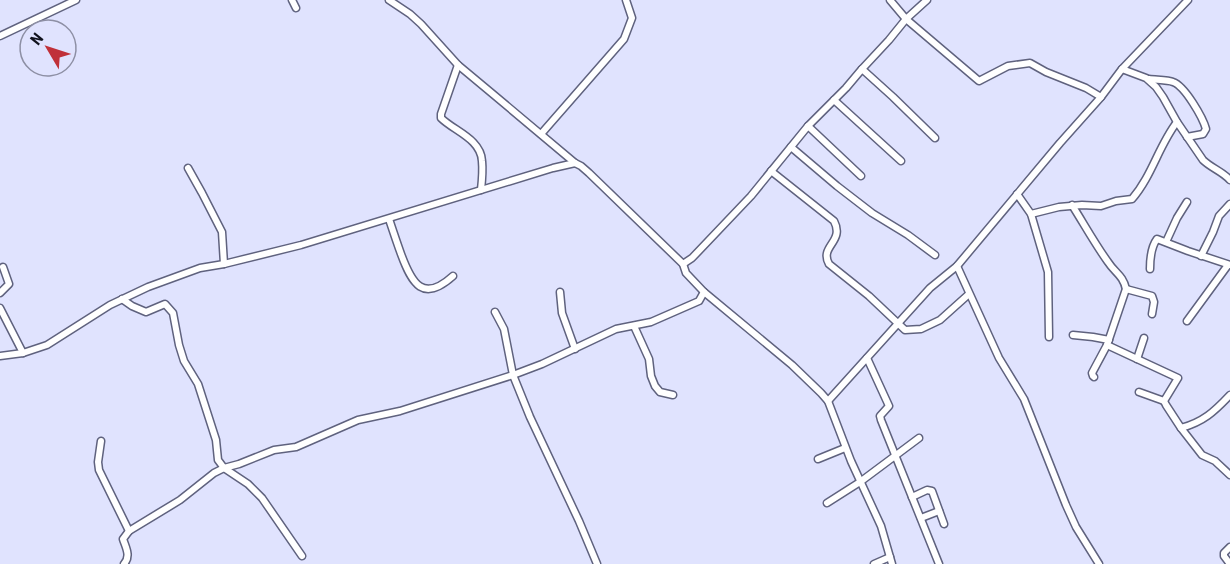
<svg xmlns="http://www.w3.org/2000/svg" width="1230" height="564" font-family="'Roboto Condensed',sans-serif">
<rect width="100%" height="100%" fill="#e0e3fe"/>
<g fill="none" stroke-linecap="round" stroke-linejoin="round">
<defs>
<g id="minor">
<polyline points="292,0 296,8"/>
<polyline points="389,0 410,14 421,24 458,65 494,95 575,163 581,166 589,173 683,264 686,273 704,292 792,365 821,393 828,401 851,461 881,526 892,564"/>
<polyline points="890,0 906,19 979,81 1008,66 1030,63 1046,72 1086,88 1101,97"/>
<polyline points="0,36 76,0"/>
<path d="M458 65 441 114V118C454 131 481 139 482 161 483 171 482 181 481 190"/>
<polyline points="862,69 893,97 935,138"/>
<path d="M1122 69 1146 78 1156 87 1163 97 1177 122 1203 160C1211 168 1222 171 1230 180"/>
<path d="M1149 79C1156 80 1168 80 1173 82 1185 86 1203 118 1206 129L1203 134 1187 137"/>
<polyline points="834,100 901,161"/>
<polyline points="808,126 861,176"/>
<polyline points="541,134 624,39 632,18 626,0"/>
<polyline points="791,147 837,186 872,213 908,235 935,255"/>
<polyline points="188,168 202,193 222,232 224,264"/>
<path d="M771 171 834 221C845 242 819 246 829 264L869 296 905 330 921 329 940 320 969 294"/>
<polyline points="1017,194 1031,214 1048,272 1049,337"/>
<path d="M1072 205C1084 224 1095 244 1108 262 1115 273 1123 275 1126 289L1107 345 1178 378 1164 401 1166 405 1181 428 1202 455 1215 461 1230 475"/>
<path d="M1031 214 1059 207 1082 205 1101 206 1116 201 1132 199C1152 176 1159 145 1177 122"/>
<path d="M389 219C393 231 397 243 401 254 412 284 423 303 453 276"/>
<polyline points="1166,242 1177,218 1187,202"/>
<polyline points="1201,256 1213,232 1219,216 1230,204"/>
<polyline points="683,264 692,258 751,196 808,126 846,88 862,69 889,40 906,19 927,0"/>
<polyline points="957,266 999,358 1024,399 1066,505 1076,527 1099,564"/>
<path d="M1150 269C1150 259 1151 247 1157 239L1188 251 1230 265"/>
<polyline points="1126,289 1152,296 1154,302 1152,314"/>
<polyline points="560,292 562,313 575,349"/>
<polyline points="0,293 9,284 3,267"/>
<polyline points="122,299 132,306 146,312 165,304 173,313 179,345 184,361 198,384 216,440 218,460 224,468 248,484 262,498 302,556"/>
<polyline points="0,308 23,353"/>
<polyline points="495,312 504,329 513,375 530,417 579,521 597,564"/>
<polyline points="1187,321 1228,265"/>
<polyline points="634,326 649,359 651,376 655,386 660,392 673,395"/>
<polyline points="1073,335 1093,337 1109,340"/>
<polyline points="0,356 23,353 47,345 110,305 148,287 200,268 224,264 301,245 553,168 575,163"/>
<polyline points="867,358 889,406 880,416 881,420 939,564"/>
<polyline points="1137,359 1144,338"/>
<polyline points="1094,377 1093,376 1092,373 1107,345"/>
<polyline points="1139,392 1164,401"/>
<polyline points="828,401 930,288 957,266 1060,143 1101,97 1122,69 1188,0"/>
<path d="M1181 428C1203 422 1214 412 1230 395"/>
<polyline points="101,441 98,462 99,470 129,531"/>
<polyline points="818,459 845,448"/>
<polyline points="912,497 927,490 932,491 944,524"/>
<polyline points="827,503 860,482 919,438"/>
<polyline points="921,518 939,511"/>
<path d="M124 564C131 556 126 548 123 539L129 531 180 500 214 473 224 468 239 464 274 450 296 447 358 420 400 411 513 375 542 364 616 329 651 322 699 301 704 292"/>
<polyline points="874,564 890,557"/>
<polyline points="1230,564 1224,556 1224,553 1230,547"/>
</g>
</defs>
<!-- minor casing -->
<use href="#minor" stroke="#5f627e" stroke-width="9"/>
<!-- minor -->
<use href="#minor" stroke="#fff" stroke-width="6"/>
</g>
<!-- north arrow -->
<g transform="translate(48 48) rotate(309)"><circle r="28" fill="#e0e3fe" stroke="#8d8fa4" stroke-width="1.5"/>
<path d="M0-4.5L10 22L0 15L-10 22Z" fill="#c03039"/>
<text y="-9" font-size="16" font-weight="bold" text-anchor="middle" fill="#11121d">N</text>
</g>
</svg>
